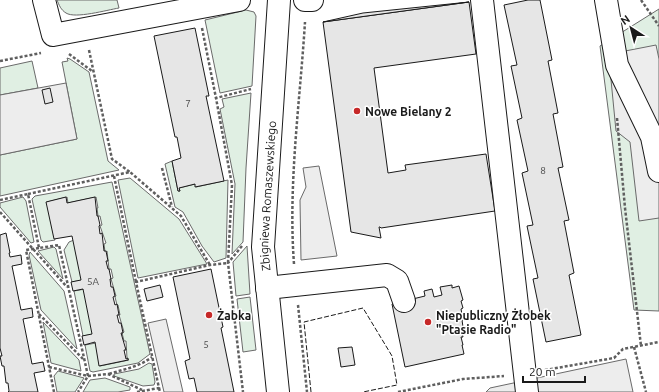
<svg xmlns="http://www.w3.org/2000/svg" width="659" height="392" font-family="Ubuntu,sans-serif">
<rect width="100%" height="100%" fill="#fff"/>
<!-- green -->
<g fill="#e0efe3" stroke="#6a6a6a">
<path d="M57 0H117L119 8C107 10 75 19 66 13 61 10 59 5 57 0Z"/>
<polygon points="659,9 659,311 634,310 600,46"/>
<polygon points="246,10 254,12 256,16 252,86 220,93 205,20"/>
<polygon points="67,58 70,59 89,72 108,161 119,170 0,196 0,155 77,139 62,62 68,61"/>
<polygon points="32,61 38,88 0,95 0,68"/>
<polygon points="251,93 246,168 243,242 232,254 235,184 220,109 224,107 222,99"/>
<polygon points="172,161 178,191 180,191 179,188 195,184 196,187 228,180 226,258 214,262 202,246 183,212 175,207 165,164"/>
<polygon points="130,178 179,219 207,264 138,278 118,180"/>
<polygon points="112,182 150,354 138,363 93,372 90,371 85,345 96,343 100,366 129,360 127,358 126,341 124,341 122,333 124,332 119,315 120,315 118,305 117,305 115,297 116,296 111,279 113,278 111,269 109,269 107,251 105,252 104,244 106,243 100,226 102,225 100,216 98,216 97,208 98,208 96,197 68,203 67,197 47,202 55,240 43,242 41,240 32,199 35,196"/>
<polygon points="23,197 26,201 34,242 31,243 0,207 0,203"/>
<polygon points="74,240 83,280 72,282 64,250 69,242"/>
<polygon points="247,246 250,294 236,296 233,262"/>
<polygon points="54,247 56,249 63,279 38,251"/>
<polygon points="30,252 64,291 77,349 41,310 29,255"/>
<polygon points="85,289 94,334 83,336 74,291"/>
<polygon points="250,297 256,350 243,352 237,299"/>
<polygon points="43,322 79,360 81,371 51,363"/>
<polygon points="149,363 152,364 155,382 154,385 143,386 114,376 114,374 139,369"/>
<polygon points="58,371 84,378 75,392 57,392 54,376"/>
<polygon points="105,378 130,387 130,390 118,392 83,392 90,380"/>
</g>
<!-- parking -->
<g fill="#ededed" stroke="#6a6a6a">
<polygon points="656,45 659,59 659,218 639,221 630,142 616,131 608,49 615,53"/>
<polygon points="66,83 77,139 0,155 0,95"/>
<polygon points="319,166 337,256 301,260 300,200 306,187 303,168"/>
<polygon points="166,319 183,392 164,392 148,323"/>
<polygon points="626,359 633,392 486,392 490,388"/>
</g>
<!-- building -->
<g fill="#e6e6e6" stroke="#1a1a1a">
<polygon points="528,0 540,0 552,60 548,61 558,113 553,114 563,167 558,168 569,220 564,221 574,273 569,275 581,335 546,342 533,279 538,278 527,226 533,225 522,173 528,171 517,120 522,118 511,66 517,65 504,5"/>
<polygon points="469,2 476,54 374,68 388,173 406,170 405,165 486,154 495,211 381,228 380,227 379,227 381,238 351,232 323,22"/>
<polygon points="469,2 323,22 363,13"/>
<polygon points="195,28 209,96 206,96 224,181 195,187 195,184 179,188 180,191 178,191 172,161 181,158 177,137 175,137 154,36"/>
<polygon points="50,88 53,102 45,104 42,90"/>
<polygon points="66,197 67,203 95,197 97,216 98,216 100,225 99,226 100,234 102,233 104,251 106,251 108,261 106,261 108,269 109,269 111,279 110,279 111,287 113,287 115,296 113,297 115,305 117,304 119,315 117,315 119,323 121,323 123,333 121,333 126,350 124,350 126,359 128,358 128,360 99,366 95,342 84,345 82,336 92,334 83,289 73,291 71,282 81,280 72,236 54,239 46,202"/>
<polygon points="6,233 10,253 9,253 10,257 21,255 22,264 12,266 21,310 32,308 33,317 23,319 32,364 43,362 45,371 34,373 38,392 8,392 9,391 8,383 6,383 4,366 2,366 0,356 2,356 0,348 0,235"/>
<polygon points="211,269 223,327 221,328 234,392 197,392 194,378 189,379 185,361 190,359 173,277"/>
<polygon points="160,285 163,297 147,301 144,289"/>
<polygon points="452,285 452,288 459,286 463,300 461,301 463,308 461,309 463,320 462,320 463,327 461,328 463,337 461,337 463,345 462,345 464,354 405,367 392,304 425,296 424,291 432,289 434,297 442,295 440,287"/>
<polygon points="352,347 355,365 341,367 338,348"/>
</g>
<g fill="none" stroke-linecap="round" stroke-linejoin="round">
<defs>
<g id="minor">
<polyline points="44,0 53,35 239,0"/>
<polyline points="305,0 312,0"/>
<polyline points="482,0 527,392"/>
<polyline points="606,0 617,65 652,137 659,171"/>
<polyline points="267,288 387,275 397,281 404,301"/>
<path id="s1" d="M278 392 263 247 279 0"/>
</g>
</defs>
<!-- minor casing -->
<use href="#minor" stroke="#1a1a1a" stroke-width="24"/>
<!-- path -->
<g stroke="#5f5f5f" stroke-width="2.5" stroke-dasharray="3 2" stroke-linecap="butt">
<polyline points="641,0 659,26"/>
<polyline points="202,28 216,98"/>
<polyline points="89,50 112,159 130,172"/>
<polyline points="69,54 92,71"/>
<polyline points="0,61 41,53"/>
<polyline points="617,118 625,208 641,346"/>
<polyline points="162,168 172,207"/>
<polyline points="114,176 136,282"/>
<polyline points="28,194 130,172 181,216 210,265"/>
<polyline points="0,200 28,194 39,248 59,245 88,376 78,392"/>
<polyline points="0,212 67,287"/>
<polyline points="242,246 228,263 243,392"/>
<polyline points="39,248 26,250 54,392"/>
<path d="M294 264C288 184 300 102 305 22"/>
<polyline points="298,305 307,392"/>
<polyline points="39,314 83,359"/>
<polyline points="634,347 646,392"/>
<polyline points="49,367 88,376 108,374 142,390"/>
<polyline points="545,370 614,358 623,349 659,342"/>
<path d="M109 374C124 369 139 367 152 357"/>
<polyline points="159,388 160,392"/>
<polyline points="137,392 159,388 136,282 210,265 228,263 232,185 216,98 251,89"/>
<polyline points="398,392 463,379 504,376"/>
</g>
<!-- minor -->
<use href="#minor" stroke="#fff" stroke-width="22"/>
<!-- fence -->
<polyline stroke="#1a1a1a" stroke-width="1" stroke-dasharray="5 2" stroke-linecap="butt" points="311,392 304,322 363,308 392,356 397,385 363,392"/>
</g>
<!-- markers -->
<g fill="#c62828" stroke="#fff" stroke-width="1.5">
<circle cx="357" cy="111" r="4"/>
<circle cx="209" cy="315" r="4"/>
<circle cx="428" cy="322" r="4"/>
</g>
<g text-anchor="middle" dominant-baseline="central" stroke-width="3" stroke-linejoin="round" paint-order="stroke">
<!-- number labels -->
<g font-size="10" fill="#4d4d4d">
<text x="188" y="103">7</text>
<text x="543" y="170">8</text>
<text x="93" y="281">5A</text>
<text x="206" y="344">5</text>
</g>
<!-- poi labels -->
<g font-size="12" font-weight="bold" fill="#1a1a1a" stroke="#fff" text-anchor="start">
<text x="365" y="111">Nowe Bielany 2</text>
<text x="217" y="315">Żabka</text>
<text x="436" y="315">Niepubliczny Żłobek<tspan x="436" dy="14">"Ptasie Radio"</tspan></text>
</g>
<!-- street labels -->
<g font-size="12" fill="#1a1a1a" stroke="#fff">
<text stroke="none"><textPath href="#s1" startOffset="197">Zbigniewa Romaszewskiego</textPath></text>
</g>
</g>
<!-- north arrow -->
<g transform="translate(631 28) rotate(324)" stroke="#ffffff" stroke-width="3" paint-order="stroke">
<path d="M0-3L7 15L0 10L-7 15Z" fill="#1a1a1a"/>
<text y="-6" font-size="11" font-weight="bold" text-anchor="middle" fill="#1a1a1a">N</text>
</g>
<!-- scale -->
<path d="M523 376v6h62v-6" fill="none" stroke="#1a1a1a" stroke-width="2"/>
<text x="529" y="376" font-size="12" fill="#1a1a1a" stroke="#ffffff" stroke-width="3" paint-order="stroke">20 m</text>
</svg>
